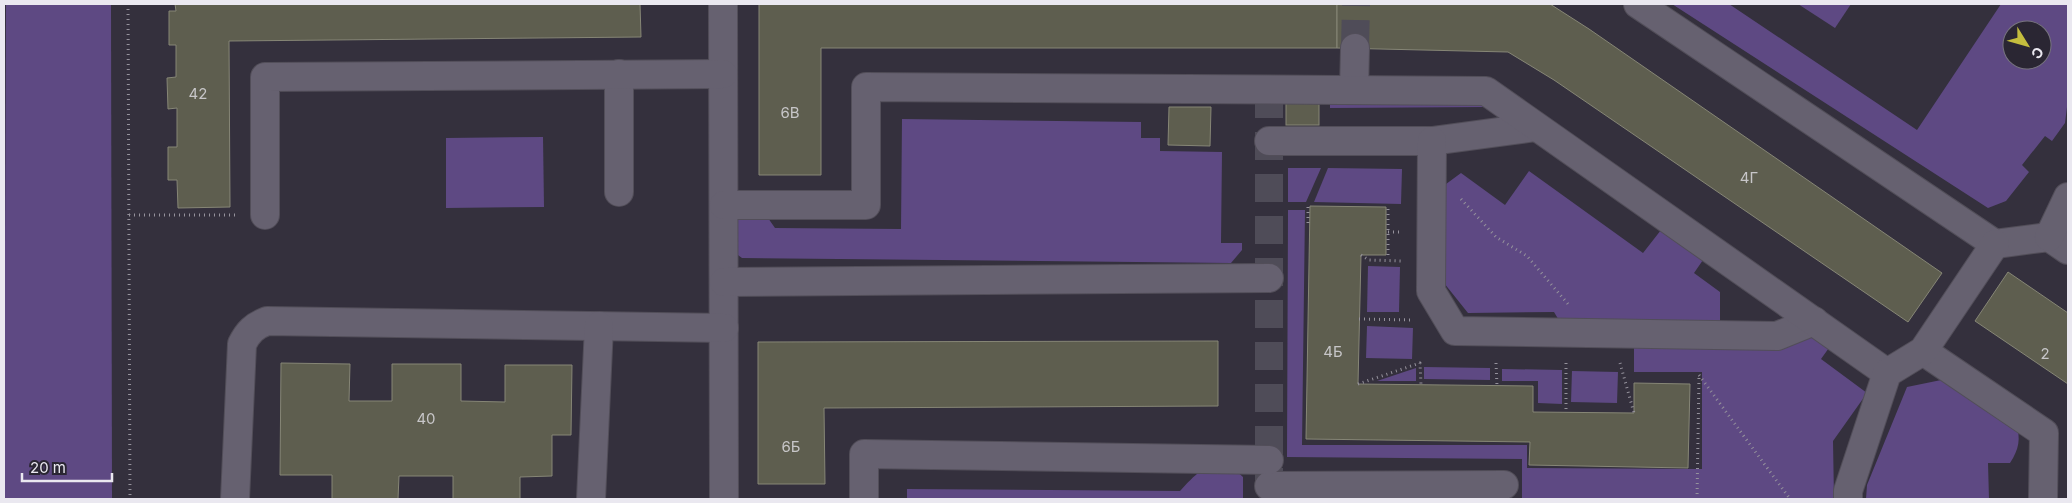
<svg xmlns="http://www.w3.org/2000/svg" width="2072" height="503" font-family="Inter,sans-serif">
<rect width="100%" height="100%" fill="#34303d"/>
<!-- green -->
<g fill="#5e4983" fill-rule="evenodd">
<polygon points="6,4 111,4 112,499 4,499"/>
<path d="M1672 4H1729L1917 130 2001 4H2068V99L2065 123 2052 141 2045 136 2022 165 2029 172 2006 201 1988 208ZM2012 30H2042V60H2012Z"/>
<polygon points="1798,4 1851,4 1835,28"/>
<polygon points="1330,97 1485,97 1485,107 1330,108"/>
<polygon points="902,119 1141,122 1141,138 1160,138 1160,151 1222,152 1221,243 1242,243 1242,250 1231,263 742,258 731,250 729,223 739,212 768,218 775,228 901,229"/>
<polygon points="543,137 544,207 446,208 446,138"/>
<polygon points="1288,168 1321,168 1306,202 1288,202"/>
<polygon points="1328,168 1402,169 1401,204 1314,202"/>
<polygon points="1529,171 1643,253 1661,230 1703,260 1694,273 1720,292 1720,325 1560,322 1554,312 1468,313 1444,283 1442,187 1461,173 1505,205"/>
<polygon points="1288,210 1305,210 1302,445 1527,445 1527,468 1702,469 1702,372 1634,372 1634,346 1813,332 1831,345 1821,359 1867,393 1833,441 1834,499 1522,499 1522,459 1287,457"/>
<polygon points="1368,266 1400,267 1399,312 1367,312"/>
<polygon points="1367,326 1413,328 1412,359 1366,358"/>
<polygon points="1424,367 1490,368 1490,380 1424,379"/>
<polygon points="1416,368 1416,381 1377,381"/>
<polygon points="1502,369 1562,370 1562,404 1538,403 1538,381 1502,381"/>
<polygon points="1572,371 1618,372 1617,403 1571,402"/>
<path d="M1946 379 2016 423C2021 439 2019 449 2010 463H1988L1989 499H1866L1867 485 1907 387Z"/>
<path d="M1227 463 1243 477V499H907V489L1180 491C1196 474 1202 466 1227 463Z"/>
</g>
<!-- building -->
<g fill="#5e5e4f" stroke="#868676">
<polygon points="175,4 640,4 641,37 229,41 230,207 178,208 177,180 168,180 168,147 177,147 177,108 168,109 167,78 176,77 176,45 169,45 169,11 176,11"/>
<polygon points="759,4 1337,4 1337,48 821,48 821,175 759,175"/>
<polygon points="1337,4 1550,4 1589,29 1942,273 1908,322 1554,80 1508,52 1337,48"/>
<rect x="1286" y="100" width="33" height="25"/>
<polygon points="1169,107 1211,107 1210,146 1168,145"/>
<polygon points="1310,206 1386,207 1386,255 1361,255 1358,384 1533,386 1533,412 1634,413 1634,383 1690,384 1688,468 1529,465 1530,442 1306,439"/>
<polygon points="2008,272 2068,313 2068,384 1975,321"/>
<polygon points="1218,341 1218,406 824,408 825,484 758,484 758,342"/>
<polygon points="281,363 350,364 349,401 392,401 392,364 461,364 461,401 505,402 505,365 572,365 571,435 552,435 552,476 520,477 520,499 453,499 453,476 399,476 398,499 332,499 332,475 280,475"/>
</g>
<g fill="none" stroke-linecap="round" stroke-linejoin="round">
<!-- minor-tunnel -->
<g stroke="#4f4c58" stroke-width="28" stroke-dasharray="28 14" stroke-linecap="butt">
<polyline points="1355,48 1356,4"/>
<polyline points="1269,90 1269,483"/>
</g>
<defs>
<g id="minor">
<polyline points="723,4 724,499"/>
<polyline points="1638,4 1995,244 2049,237 2068,250"/>
<polyline points="1354,90 1355,48"/>
<polyline points="1269,141 1432,141 1536,127"/>
<polyline points="1432,141 1431,291 1455,331 1777,336 1814,321"/>
<polyline points="619,192 619,74"/>
<polyline points="724,205 866,205 866,87 1486,91 1887,373"/>
<polyline points="265,215 265,77 723,74"/>
<polyline points="2049,237 2068,197"/>
<polyline points="724,282 1269,278"/>
<polyline points="1923,351 2044,433 2043,499"/>
<polyline points="1269,486 1504,485"/>
<path d="M235 499 242 344C248 332 254 326 267 321L724 328"/>
<polyline points="591,499 599,326"/>
<polyline points="864,499 864,454 1269,460"/>
<polyline points="1848,499 1848,491 1887,373 1923,351 1995,244"/>
</g>
</defs>
<!-- minor casing -->
<use href="#minor" stroke="#524e59" stroke-width="30"/>
<!-- path -->
<g stroke="#95929c" stroke-width="3" stroke-dasharray="1 4" stroke-linecap="butt">
<polyline points="128,4 130,499"/>
<polyline points="1461,199 1496,237 1527,256 1568,304"/>
<polyline points="1308,207 1308,225 1310,225"/>
<polyline points="129,215 236,215"/>
<polyline points="1388,232 1402,232"/>
<polyline points="1361,255 1369,260 1403,261"/>
<polyline points="1388,255 1388,207"/>
<polyline points="1359,319 1414,320"/>
<polyline points="1496,363 1497,386"/>
<polyline points="1566,363 1566,412"/>
<polyline points="1620,363 1634,413"/>
<polyline points="1699,375 1790,499"/>
<polyline points="1358,384 1420,363 1421,385"/>
<polyline points="1697,499 1699,375"/>
</g>
<!-- minor -->
<use href="#minor" stroke="#666170" stroke-width="28"/>
</g>
<g text-anchor="middle" dominant-baseline="central" stroke-width="4" stroke-linejoin="round" paint-order="stroke">
<!-- number labels -->
<g font-size="15" fill="#c7c6c8">
<text x="198" y="93">42</text>
<text x="790" y="112">6В</text>
<text x="1749" y="177">4Г</text>
<text x="1333" y="351">4Б</text>
<text x="2045" y="353">2</text>
<text x="426" y="418">40</text>
<text x="791" y="446">6Б</text>
</g>
</g>
<!-- border -->
<rect width="2072" height="503" fill="none" stroke="#eae8f0" stroke-width="10"/>
<!-- north arrow -->
<g transform="translate(2027 45) rotate(127)"><circle r="24" fill="#2a2633" stroke="#77747f"/>
<path d="M0-4L9 19L0 12L-9 19Z" fill="#c4bd3e"/>
<text y="-8" font-size="14" font-weight="bold" text-anchor="middle" fill="#eae8f0">С</text>
</g>
<!-- scale -->
<path d="M22 473v8h90v-8" fill="none" stroke="#eae8f0" stroke-width="2.5"/>
<text x="30" y="473" font-size="15" fill="#eae8f0" stroke="#2a2633" stroke-width="4" paint-order="stroke">20 m</text>
</svg>
